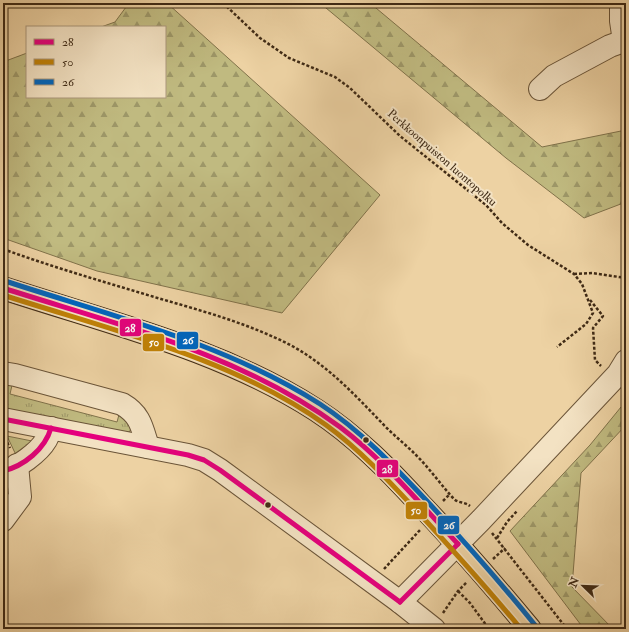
<svg xmlns="http://www.w3.org/2000/svg" width="629" height="632" font-family="'IM FELL Double Pica',serif">
<defs>
<pattern id="grass-tufts" width="24" height="20" patternUnits="userSpaceOnUse"><rect width="24" height="20" fill="#c0ba80"/><path d="M3 7l-1-3M5 7V3M7 7l1-3M15 17l-1-3M17 17v-4M19 17l1-3" fill="none" stroke="#9d9768"/></pattern>
<pattern id="forest-firs" width="22" height="20" patternUnits="userSpaceOnUse"><rect width="22" height="20" fill="#c0ba80"/><path d="M5 1l3.5 6h-7zM16 11l3.5 6h-7z" fill="#9d9768"/></pattern>
</defs>
<rect width="100%" height="100%" fill="#edd2a3"/>
<filter id="stains"><feTurbulence type="fractalNoise" baseFrequency=".005" numOctaves="4"/><feColorMatrix values="0 0 0 0 .2 0 0 0 0 .09 0 0 0 0 .02 0 0 0 .5 -.17"/></filter>
<radialGradient id="worn" r=".72"><stop offset=".6" stop-color="#630" stop-opacity="0"/><stop offset="1" stop-color="#630" stop-opacity=".3"/></radialGradient>
<!-- grass -->
<g fill="url(#grass-tufts)" stroke="#80724a">
<polygon points="13,381 10,394 117,422 120,411 132,426 130,431 127,433 3,409 3,383"/>
<polygon points="7,436 32,441 16,455"/>
</g>
<!-- forest -->
<g fill="url(#forest-firs)" stroke="#80724a">
<polygon points="129,3 167,3 380,195 282,313 97,271 3,238 3,62 27,53 27,97 165,97 165,27 101,27 115,22"/>
<polygon points="320,3 370,3 542,147 626,130 626,202 584,218 506,158"/>
<polygon points="621,407 626,411 626,425 581,473 572,587 613,629 584,629 510,531 590,445"/>
</g>
<g fill="none" stroke-linecap="round" stroke-linejoin="round">
<defs>
<g id="minor">
<polyline points="621,3 621,21 624,41"/>
<polyline points="540,89 554,76 610,46 624,41 626,43"/>
<path d="M3 373 15 375 122 404C141 415 142 428 148 447"/>
<polyline points="3,419 188,455 204,460 220,470 400,602 434,629"/>
<path d="M3 471C17 469 39 452 46 440 48 436 50 432 51 428"/>
<polyline points="3,520 20,497 17,465"/>
<polyline points="400,602 481,520 618,374 626,361"/>
</g>
<path id="major" d="M3 288C109 323 221 349 316 410 356 436 389 470 421 505 459 545 495 587 530 629"/>
</defs>
<!-- minor casing -->
<use href="#minor" stroke="#6a5438" stroke-width="24"/>
<!-- major casing -->
<use href="#major" stroke="#3f2a15" stroke-width="24"/>
<!-- path -->
<g stroke="#3f2a15" stroke-width="2.5" stroke-dasharray="3 2" stroke-linecap="butt">
<polyline points="223,3 260,38 289,58 335,77 350,88 400,136 486,205 502,223 528,245 574,274 582,284 593,313 586,324 557,347"/>
<path d="M3 249C55 268 108 283 161 299 206 312 253 325 294 347 329 367 354 394 381 422 392 434 405 444 416 455 430 469 441 485 454 499 458 503 465 502 470 506"/>
<polyline points="574,274 592,273 626,278"/>
<polyline points="590,300 603,316 593,328 595,360 601,366"/>
<polyline points="5,438 10,448"/>
<polyline points="443,501 450,494"/>
<polyline points="492,533 567,629"/>
<polyline points="497,538 507,522 517,511"/>
<polyline points="493,559 505,548"/>
<polyline points="384,569 420,530"/>
<polyline points="458,591 470,603 489,629"/>
<polyline points="443,613 458,591 467,582"/>
</g>
<!-- minor -->
<use href="#minor" stroke="#f3e2c3" stroke-width="22"/>
<!-- major -->
<use href="#major" stroke="#edd2a3" stroke-width="22"/>
<defs>
<g id="bus-1">
<path d="M3 288C118 325 241 354 340 427 384 460 420 504 458 544"/>
<polyline points="3,419 188,455 204,460 220,470 400,602"/>
<path d="M3 471C24 466 45 449 51 428"/>
<polyline points="400,602 458,544"/>
</g>
<path id="bus-2" d="M3 295C111 330 232 358 326 425 359 449 388 480 416 510 452 549 487 588 521 629"/>
<path id="bus-3" d="M5 281C112 316 224 343 320 404 360 430 393 465 426 500 463 540 500 582 535 625"/>
</defs>
<!-- bus-1 casing -->
<use href="#bus-1" stroke="#f3e2c3" stroke-width="8"/>
<!-- bus-2 casing -->
<use href="#bus-2" stroke="#f3e2c3" stroke-width="8"/>
<!-- bus-3 casing -->
<use href="#bus-3" stroke="#f3e2c3" stroke-width="8"/>
<!-- bus-1 -->
<use href="#bus-1" stroke="#e5007d" stroke-width="5"/>
<!-- bus-2 -->
<use href="#bus-2" stroke="#c08106" stroke-width="5"/>
<!-- bus-3 -->
<use href="#bus-3" stroke="#0065bd" stroke-width="5"/>
</g>
<!-- markers -->
<g fill="#3f2a15" stroke="#f3e2c3" stroke-width="1.5">
<circle cx="366" cy="440" r="3.5"/>
<circle cx="268" cy="505" r="3.5"/>
</g>
<g text-anchor="middle" dominant-baseline="central" stroke-width="4" stroke-linejoin="round" paint-order="stroke">
<!-- street labels -->
<g font-size="12" fill="#3f2a15" stroke="#f3e2c3">
<text transform="translate(442 158) rotate(41)">Perkkoonpuiston luontopolku</text>
</g>
</g>
<g stroke="#f3e2c3" stroke-width="1.5">
<rect x="119" y="318" width="23" height="19" rx="4" fill="#e5007d"/>
<rect x="176" y="331" width="23" height="19" rx="4" fill="#0065bd"/>
<rect x="142" y="333" width="23" height="19" rx="4" fill="#c08106"/>
<rect x="376" y="459" width="23" height="19" rx="4" fill="#e5007d"/>
<rect x="405" y="501" width="23" height="19" rx="4" fill="#c08106"/>
<rect x="437" y="515" width="23" height="20" rx="4" fill="#0065bd"/>
</g>
<g font-size="11" text-anchor="middle" font-weight="bold" fill="#fff">
<text x="130" y="332">28</text>
<text x="188" y="344">26</text>
<text x="154" y="346">50</text>
<text x="387" y="473">28</text>
<text x="416" y="514">50</text>
<text x="449" y="529">26</text>
</g>
<!-- margin -->
<rect width="629" height="632" fill="none" stroke="#edd2a3" stroke-width="16"/>
<rect x="4" y="4" width="621" height="624" fill="none" stroke="#3f2a15" stroke-width="2"/>
<rect x="8" y="8" width="613" height="616" fill="none" stroke="#3f2a15"/>
<!-- legend -->
<rect x="26" y="26" width="140" height="72" fill="#f3e2c3" stroke="#ab987d"/>
<rect x="34" y="39" width="20" height="6" fill="#e5007d" stroke="#ab987d"/>
<text x="62" y="46" font-size="12" fill="#3f2a15">28</text>
<rect x="34" y="59" width="20" height="6" fill="#c08106" stroke="#ab987d"/>
<text x="62" y="66" font-size="12" fill="#3f2a15">50</text>
<rect x="34" y="79" width="20" height="6" fill="#0065bd" stroke="#ab987d"/>
<text x="62" y="86" font-size="12" fill="#3f2a15">26</text>
<!-- north arrow -->
<g transform="translate(583 586) rotate(293)" stroke="#f3e2c3" stroke-width="3" paint-order="stroke">
<path d="M0-3L7 15L0 10L-7 15Z" fill="#3f2a15"/>
<text y="-6" font-size="11" font-weight="bold" text-anchor="middle" fill="#3f2a15">N</text>
</g>
<rect width="100%" height="100%" filter="url(#stains)"/>
<rect width="100%" height="100%" fill="url(#worn)"/>
</svg>
